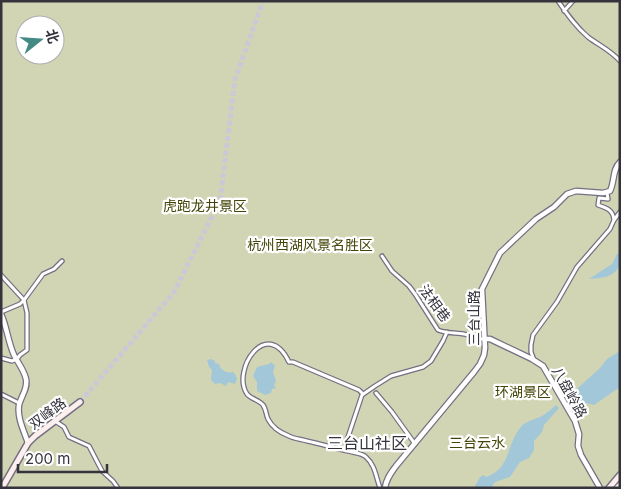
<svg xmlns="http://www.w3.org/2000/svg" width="621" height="489" font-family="Inter,'Noto Sans SC',sans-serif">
<rect width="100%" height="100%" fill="#f2effd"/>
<!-- green -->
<path fill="#d2d5b4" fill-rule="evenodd" d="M1 1H620V488H1ZM25 25H55V55H25Z"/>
<!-- water -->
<g fill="#a1c7d8">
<path d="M620 253C620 257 621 262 619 266 614 278 600 278 589 279L612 264 617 254Z"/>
<polygon points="620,351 620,387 594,405 586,403 571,403 567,398 600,368 607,359"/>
<path d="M211 359 215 361V363L219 364C220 370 227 374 233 372L235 374 237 379 235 384 228 382 226 386 220 383 215 384 211 380 212 370 209 367 207 360Z"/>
<polygon points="271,362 275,366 273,372 276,381 274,385 276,388 272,389 271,393 265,395 257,391 257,382 253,376 257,367 269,364"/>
<path d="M556 405 559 408 544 425 542 432 534 441V450L529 458 520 462 510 477 495 482 491 488H474L480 477 484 475 486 477C511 468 506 446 520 428 525 421 533 420 540 417 546 414 551 409 556 405Z"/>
</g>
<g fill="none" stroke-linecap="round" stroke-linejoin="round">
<!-- secondary-tunnel -->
<polyline stroke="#ccc9d6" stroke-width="5" stroke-dasharray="5 2.5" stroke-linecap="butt" points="80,402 174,292 220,201 235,79 263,1"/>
<defs>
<g id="minor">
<path d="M558 1C567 14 576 27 588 37 600 46 610 50 620 61"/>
<polyline points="564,11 573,1"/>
<path d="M607 193 608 199 599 198 598 205C607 208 613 210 614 220L620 212"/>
<path d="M382 256 392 271 409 286 415 294 438 330C447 334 458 332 468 335 474 336 478 340 484 339"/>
<polyline points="1,275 24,300 27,313 27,350 20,355 17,359 12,361 1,358"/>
<polyline points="1,312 20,304 24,300 43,274 54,269 62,261"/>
<polyline points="534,360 531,352 531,345 533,335 557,302 577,267 610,229 614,220"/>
<polyline points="376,393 392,412 415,444"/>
<polyline points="1,394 19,403"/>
<path d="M363 394 359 390 293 362H289C267 316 231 370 247 394 251 399 259 400 263 405 266 409 266 415 268 419 272 427 281 433 289 436 294 439 301 439 307 441 321 444 334 448 348 451 354 453 362 453 366 457 375 465 376 477 380 488"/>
<polyline points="55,421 64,427 69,437 89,446 102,471 113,481 118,488"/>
<polyline points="346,443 362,395 375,386 391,376 423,367 431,361 443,341 447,332"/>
</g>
<g id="tertiary">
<path d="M1 314C7 327 8 342 14 355 18 363 24 370 26 379 28 389 21 396 19 405 17 418 24 431 28 443"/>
<polyline points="485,339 490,339 532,359 543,366 575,421 579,434 578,446 581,455 600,488"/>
<path d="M385 488C386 479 391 473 396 466L474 372 480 364 484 355 485 348 482 289 500 253 536 219 554 207 567 194 576 191 603 193 610 191C615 181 612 170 620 162"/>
</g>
<g id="secondary">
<polyline points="2,488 28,443 35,436 80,402"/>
<polyline points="609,488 620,475"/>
<polyline points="617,488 620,485"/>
</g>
</defs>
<!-- minor casing -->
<use href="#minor" stroke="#746f83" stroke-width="5.5"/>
<!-- tertiary casing -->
<use href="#tertiary" stroke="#746f83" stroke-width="7"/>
<!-- secondary casing -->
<use href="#secondary" stroke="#746f83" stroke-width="8"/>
<!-- minor -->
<use href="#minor" stroke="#fff" stroke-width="3"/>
<!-- tertiary -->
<use href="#tertiary" stroke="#fff" stroke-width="4.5"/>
<!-- secondary -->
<use href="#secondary" stroke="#fcefec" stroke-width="5"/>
</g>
<g text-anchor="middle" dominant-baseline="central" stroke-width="4.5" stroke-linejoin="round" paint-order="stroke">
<!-- park labels -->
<g font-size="14" fill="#434407" stroke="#fff">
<text x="205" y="205">虎跑龙井景区</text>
<text x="310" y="244">杭州西湖风景名胜区</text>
<text x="523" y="391">环湖景区</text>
<text x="477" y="442">三台云水</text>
</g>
<!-- street labels -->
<g font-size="14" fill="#35333c" stroke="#fff">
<text transform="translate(435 303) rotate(53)">法相巷</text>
<text transform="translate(473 318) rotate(-90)">三台山路</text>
<text transform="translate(570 392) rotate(61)">八盘岭路</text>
<text transform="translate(47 413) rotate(-37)">双峰路</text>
</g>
<!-- quarter labels -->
<g font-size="16" fill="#35333c" stroke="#fff">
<text x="367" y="443">三台山社区</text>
</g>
</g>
<!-- border -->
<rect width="621" height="489" fill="none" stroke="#35333c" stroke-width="5"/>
<!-- north arrow -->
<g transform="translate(40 40) rotate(73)"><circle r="24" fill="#ffffff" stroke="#aeadb1"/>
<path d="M0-4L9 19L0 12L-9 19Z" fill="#438a84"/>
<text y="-8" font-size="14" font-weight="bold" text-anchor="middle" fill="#35333c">北</text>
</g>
<!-- scale -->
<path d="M18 464v8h89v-8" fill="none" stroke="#35333c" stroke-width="2.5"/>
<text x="25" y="464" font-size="15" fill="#35333c" stroke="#ffffff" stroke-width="4" paint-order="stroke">200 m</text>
</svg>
